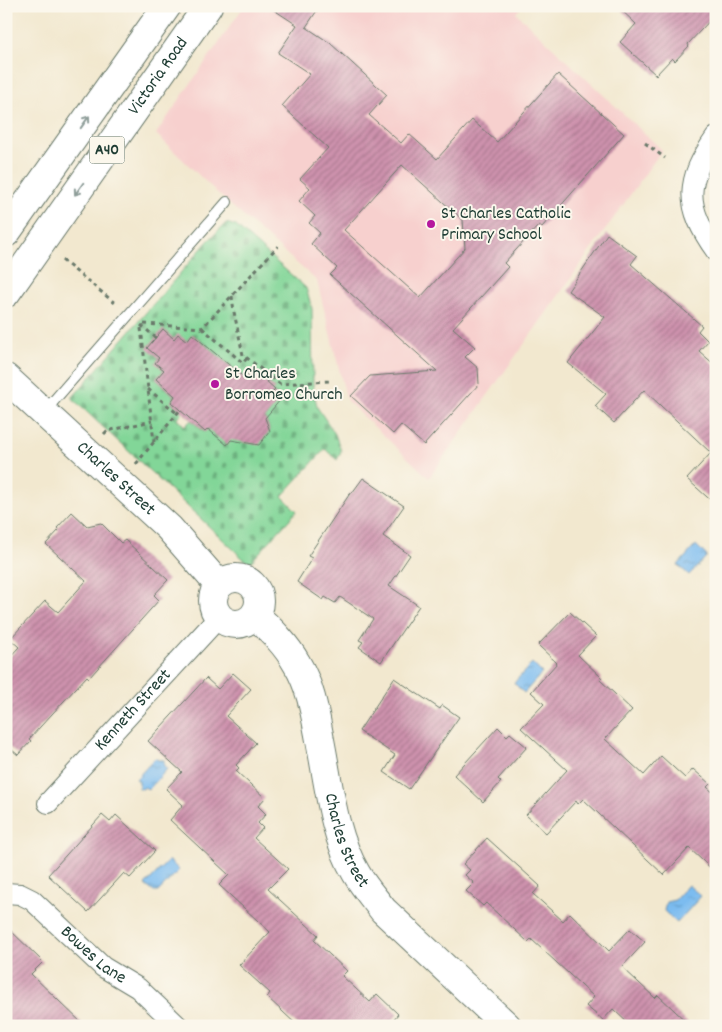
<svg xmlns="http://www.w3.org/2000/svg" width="722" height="1032" font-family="Dekko,sans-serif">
<defs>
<pattern id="cemetery-stones" width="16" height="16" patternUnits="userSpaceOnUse" patternTransform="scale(1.25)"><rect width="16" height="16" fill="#82d698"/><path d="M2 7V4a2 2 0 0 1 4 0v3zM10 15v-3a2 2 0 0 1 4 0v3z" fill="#6aaf7d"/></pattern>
<pattern id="water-ripples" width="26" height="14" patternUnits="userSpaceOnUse" patternTransform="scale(1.25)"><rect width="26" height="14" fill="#7bbcf0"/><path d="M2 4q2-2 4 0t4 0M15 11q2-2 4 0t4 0" fill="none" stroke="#649ac3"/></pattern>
<pattern id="building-hatch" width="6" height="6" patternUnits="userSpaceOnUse" patternTransform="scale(1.25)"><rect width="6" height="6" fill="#ce92ad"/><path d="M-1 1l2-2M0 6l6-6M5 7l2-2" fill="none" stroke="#a7788e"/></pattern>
</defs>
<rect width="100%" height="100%" fill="#fbf7ec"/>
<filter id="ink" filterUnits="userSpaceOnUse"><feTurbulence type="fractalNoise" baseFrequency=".02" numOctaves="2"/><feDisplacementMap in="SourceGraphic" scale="10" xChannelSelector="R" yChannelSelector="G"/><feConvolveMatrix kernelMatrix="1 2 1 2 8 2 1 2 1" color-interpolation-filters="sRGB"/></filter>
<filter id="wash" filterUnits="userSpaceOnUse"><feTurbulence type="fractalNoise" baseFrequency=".0096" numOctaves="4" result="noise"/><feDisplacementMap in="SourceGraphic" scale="20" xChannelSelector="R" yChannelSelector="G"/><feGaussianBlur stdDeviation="1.12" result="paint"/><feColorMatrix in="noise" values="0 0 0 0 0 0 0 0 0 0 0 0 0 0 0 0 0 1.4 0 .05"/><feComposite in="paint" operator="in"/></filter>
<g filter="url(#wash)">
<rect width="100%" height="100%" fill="#f2e8cf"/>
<!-- built -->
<polygon fill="#f7d0ce" points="244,6 522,6 516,13 662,150 429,478 347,401 317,281 227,202 156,134"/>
<!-- cemetery -->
<path fill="url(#cemetery-stones)" stroke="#508a66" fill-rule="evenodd" d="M226 223 236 226 306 288 312 309 313 387 317 407 335 434 341 451 337 460 325 449 282 496 297 511 249 564 72 398 208 241ZM163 329 174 339 187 341 193 334 246 379 254 371 275 388 272 392 280 399 265 418 270 431 259 444 235 435 208 429 204 432 191 420 185 426 177 419 182 413 171 402 175 396 156 379 164 370 156 363 159 358Z"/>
<!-- water -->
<g fill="url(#water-ripples)" stroke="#4d7c92">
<polygon points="696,545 707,556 689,575 678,565"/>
<polygon points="532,663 542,673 524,693 514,683"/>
<polygon points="155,758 158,760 164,760 164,766 167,769 148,790 145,787 142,789 139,788 139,781 136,779"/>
<polygon points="169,860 179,870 158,892 154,892 145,885"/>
<polygon points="688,885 701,896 677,923 664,911 666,902 675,900"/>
</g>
<g id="blocks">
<!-- building -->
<g fill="url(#building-hatch)" fill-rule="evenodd">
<path d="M268 6H320L306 27 330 43 387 95 369 115 401 143 409 134 437 159 472 120 497 142 558 74 624 134 542 227 539 225 504 263 508 267 453 328 475 347 465 357 478 368 479 384 424 445 401 425 393 434 351 396 370 376 437 371 330 275 337 268 311 244 320 233 309 223 315 216 299 201 310 188 300 179 328 148 282 106 310 74 278 53 297 25ZM402 165 463 220 465 248 420 298 344 230Z"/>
<polygon points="617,6 706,6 715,15 688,44 689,46 675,61 672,58 656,75 620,42 636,24"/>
<polygon points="607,234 637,256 631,264 702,326 698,331 708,341 699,351 716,366 716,505 687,479 711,453 644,390 614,423 595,406 606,394 568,363 605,317 568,291"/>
<polygon points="163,329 174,339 178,334 187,341 192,334 246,379 254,370 275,389 272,392 281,399 265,418 270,431 259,445 231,440 227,445 208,429 205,432 171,402 175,396 156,379 164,370 155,363 159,358 147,348"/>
<polygon points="363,478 404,506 383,536 410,555 389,586 419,606 381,662 359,647 363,642 359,640 373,619 340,597 335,603 325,597 323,600 297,582 312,558 308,556 351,492 352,493"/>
<polygon points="72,512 87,526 101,523 121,543 125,540 168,580 154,595 159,600 89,678 87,676 29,739 31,741 18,755 6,745 6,661 19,647 10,639 45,601 58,612 86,581 46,544 59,530 57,528"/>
<polygon points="570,612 596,636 578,655 602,678 600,680 632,710 605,739 644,775 661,756 685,778 693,769 710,784 707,787 716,795 716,873 689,848 664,875 583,799 578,804 576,801 546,833 526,815 567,770 521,728 544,704 531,692 557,663 538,645"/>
<polygon points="233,673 251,689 226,716 256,743 236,765 239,768 236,771 265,798 258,806 266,814 258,823 263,828 254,838 288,869 268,889 318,935 314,940 347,971 342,976 370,1002 377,994 398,1014 388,1026 298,1026 267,997 270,993 239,965 270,932 219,885 229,875 170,820 183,805 166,789 182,772 148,741 206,678 218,689"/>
<polygon points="394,678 440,709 442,705 459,717 409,789 384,772 395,755 359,731"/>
<polygon points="498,727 507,736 510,733 527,747 498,779 501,782 483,802 454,775"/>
<polygon points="102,815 110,822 116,815 155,851 130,878 124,873 88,912 48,875"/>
<polygon points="487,838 540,886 533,894 563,921 570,913 609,951 630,929 645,942 622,967 655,998 658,995 691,1026 631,1026 613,1009 603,1020 586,1006 594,997 531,939 528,942 486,903 483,906 466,891 474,883 465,875 470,870 463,864"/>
<polygon points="6,926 43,962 31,974 85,1026 6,1026"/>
</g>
</g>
</g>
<g filter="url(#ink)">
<use href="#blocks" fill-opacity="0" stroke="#69796a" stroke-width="1"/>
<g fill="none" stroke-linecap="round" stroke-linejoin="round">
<defs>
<polyline id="lane" points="44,412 227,202"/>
<g id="street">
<path d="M716 137C685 181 684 206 716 251"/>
<path id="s1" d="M48 803 219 617"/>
<path id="s2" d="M6 893 20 894 32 900 103 967 138 988 178 1026"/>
</g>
<g id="secondary">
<path id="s3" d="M6 378 169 528 219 585"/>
<circle cx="236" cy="601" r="23"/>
<path id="s4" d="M255 615C271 630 286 644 297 664 311 687 315 714 320 740 329 785 333 834 356 873 364 887 374 898 383 910L507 1026"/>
</g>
<g id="highway">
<polyline points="6,233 167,6"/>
<path id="s5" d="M6 293 208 6"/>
</g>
</defs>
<!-- lane casing -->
<use href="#lane" stroke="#69796a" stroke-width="12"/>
<!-- street casing -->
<use href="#street" stroke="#69796a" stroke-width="22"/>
<!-- secondary casing -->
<use href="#secondary" stroke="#69796a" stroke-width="30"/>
<!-- highway casing -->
<use href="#highway" stroke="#69796a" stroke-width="30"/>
<!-- path -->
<g stroke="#69796a" stroke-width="3" stroke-dasharray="4 4" stroke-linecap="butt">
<polyline points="645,143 665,158"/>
<polyline points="62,260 115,303"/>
<polyline points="232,296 234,312 243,355 247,358 280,384 331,381"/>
<polyline points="144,324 202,328 278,246"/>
<polyline points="141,325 156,338"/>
<polyline points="141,328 154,442"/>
<polyline points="202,328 243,363 247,358"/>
<polyline points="148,389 178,414"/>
<polyline points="104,434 107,431 152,421"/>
<polyline points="136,464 180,410"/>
</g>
<!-- lane -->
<use href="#lane" stroke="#fff" stroke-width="10"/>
<!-- street -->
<use href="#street" stroke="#fff" stroke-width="20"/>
<!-- secondary -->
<use href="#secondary" stroke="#fff" stroke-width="28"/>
<!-- highway -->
<use href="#highway" stroke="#fff" stroke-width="28"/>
</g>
<!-- one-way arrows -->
<defs><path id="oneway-shaft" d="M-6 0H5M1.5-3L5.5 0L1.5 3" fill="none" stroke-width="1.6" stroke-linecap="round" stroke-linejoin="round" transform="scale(1.25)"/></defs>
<g stroke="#8f9e9a">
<use href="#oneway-shaft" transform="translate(85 122) rotate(-55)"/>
<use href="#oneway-shaft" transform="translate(79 189) rotate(125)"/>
</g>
</g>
<!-- markers -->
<g fill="#b5179e" stroke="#fbf7ec" stroke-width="2">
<circle cx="431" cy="224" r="5"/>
<circle cx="215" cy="384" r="5"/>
</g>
<g text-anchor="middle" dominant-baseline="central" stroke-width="4" stroke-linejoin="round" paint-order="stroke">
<!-- shield labels -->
<rect fill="#fbf7ec" stroke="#61756b" stroke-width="1" x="89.5" y="136.5" width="35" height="27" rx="4"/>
<g font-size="16" font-weight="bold" fill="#1f3d34">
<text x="107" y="150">A40</text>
</g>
<!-- street labels -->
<g font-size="18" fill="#1f3d34" stroke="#fbf7ec">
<text stroke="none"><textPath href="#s5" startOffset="265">Victoria Road</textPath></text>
<text stroke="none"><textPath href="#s3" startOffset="149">Charles Street</textPath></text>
<text stroke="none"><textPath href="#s1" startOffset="126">Kenneth Street</textPath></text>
<text stroke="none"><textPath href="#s4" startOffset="249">Charles Street</textPath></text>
<text stroke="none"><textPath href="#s2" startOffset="110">Bowes Lane</textPath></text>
</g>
<!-- poi labels -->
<g font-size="18" fill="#1f3d34" stroke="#fbf7ec" text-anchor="start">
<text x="441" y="214">St Charles Catholic<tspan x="441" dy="21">Primary School</tspan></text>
<text x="225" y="374">St Charles<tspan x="225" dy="21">Borromeo Church</tspan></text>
</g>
</g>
<!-- margin -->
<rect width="722" height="1032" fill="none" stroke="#fbf7ec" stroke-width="25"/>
</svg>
